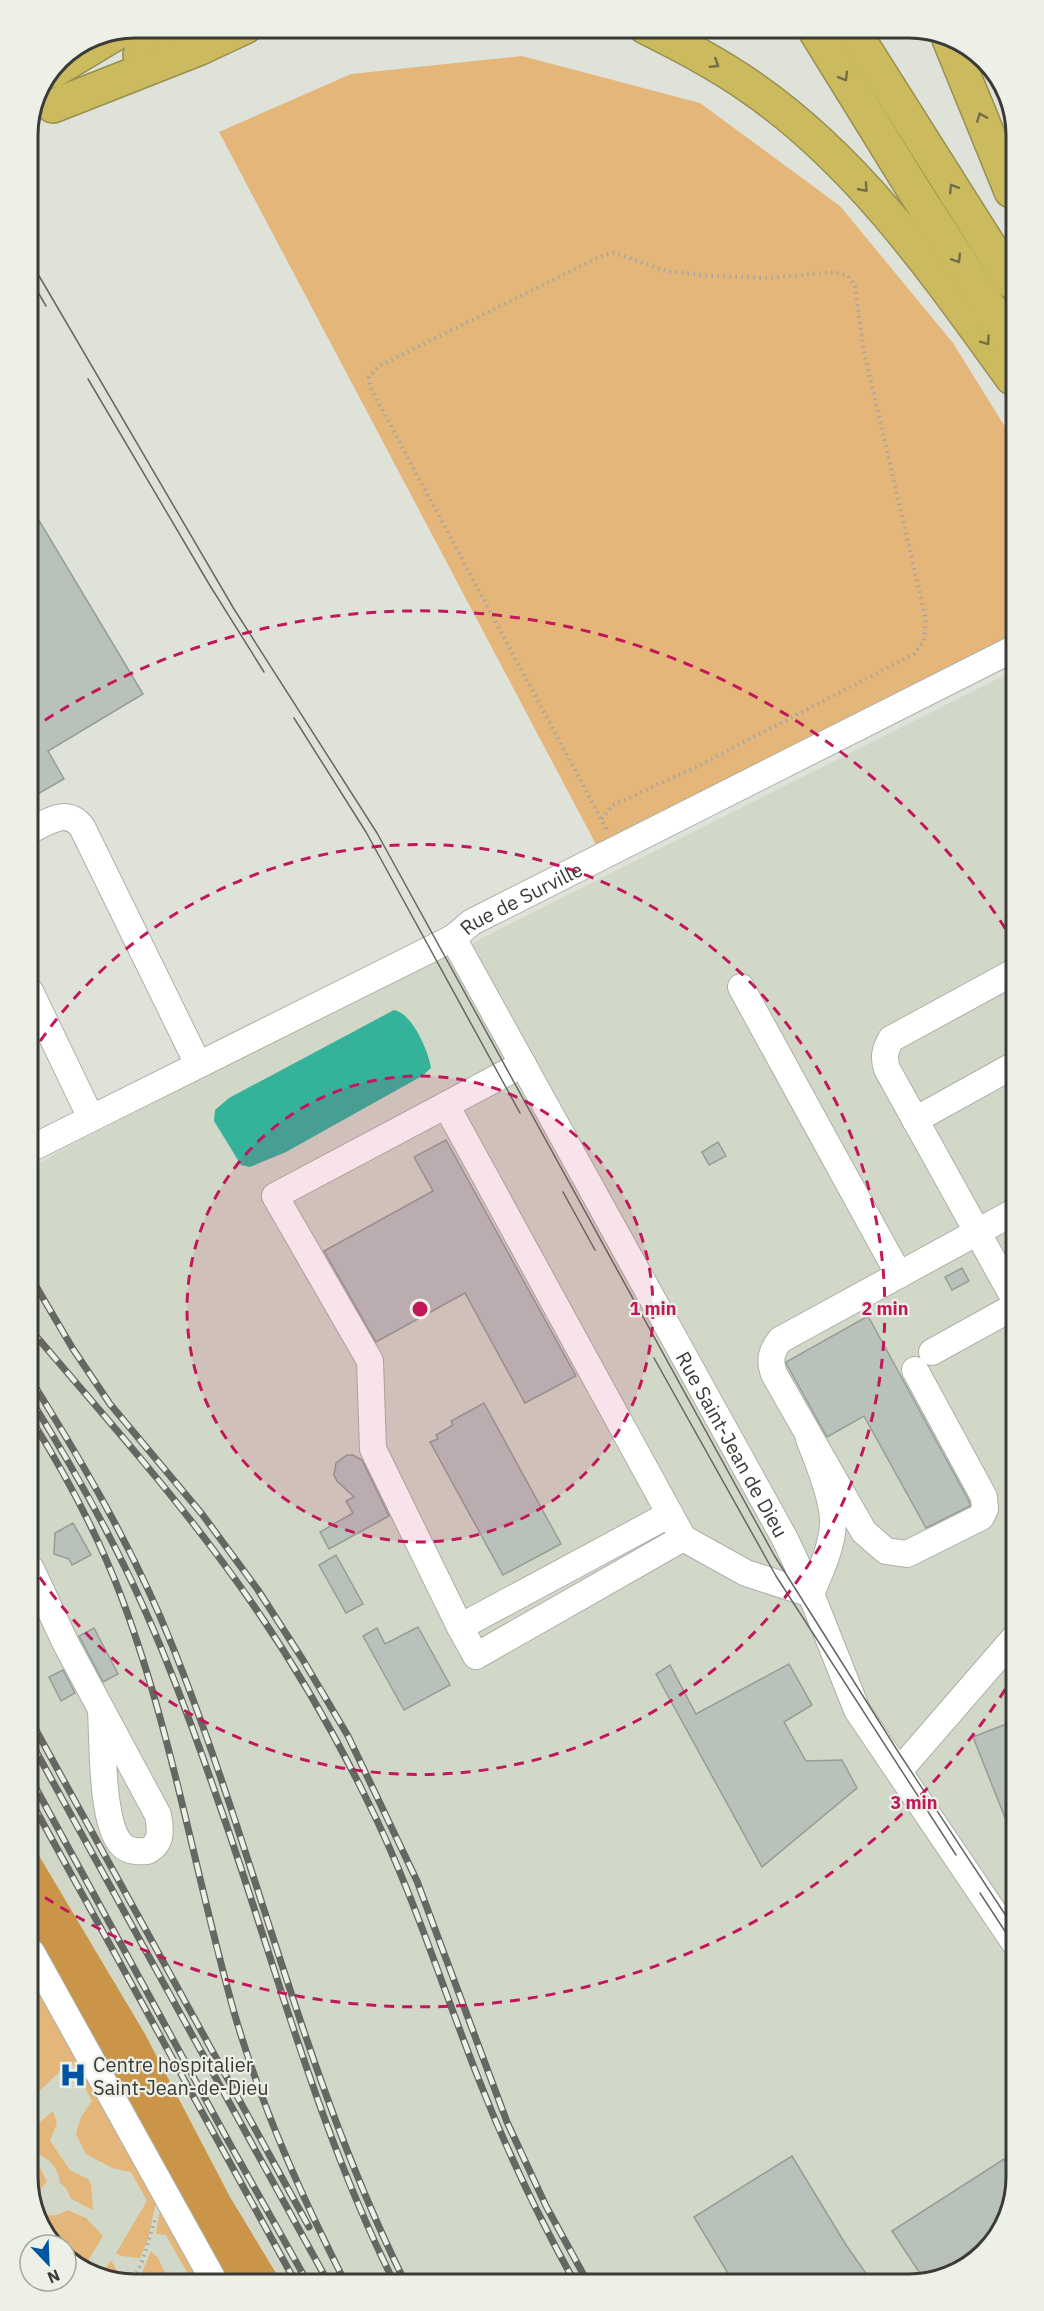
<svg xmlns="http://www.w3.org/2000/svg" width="1044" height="2311" font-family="'IBM Plex Sans',sans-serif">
<rect width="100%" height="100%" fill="#dfe2d9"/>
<!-- built -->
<polygon fill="#d2d8c8" points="1013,671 1017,2177 995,2242 944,2278 127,2284 69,2262 66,2258 66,2245 57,2245 33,2211 30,1168 75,1143"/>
<!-- green -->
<g fill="#e4b679">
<polygon points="522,56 700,103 840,206 953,343 1012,438 1013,646 601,854 219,132 351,74"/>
<polygon points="32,1961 156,2202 148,2239 140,2258 121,2256 116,2253 147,2201 131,2172 112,2168 86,2154 76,2134 81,2117 92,2101 71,2061 33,2097"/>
<path d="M53 2111 57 2123 50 2141 70 2170 88 2179 91 2184 93 2210 71 2199 66 2188 60 2183C57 2165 50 2158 33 2153V2128Z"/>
<path d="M33 2163H38L47 2182C25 2201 43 2227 67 2210L86 2218 103 2236 84 2267C68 2261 66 2262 66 2245H57L33 2211Z"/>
<polygon points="160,2209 209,2283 193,2283 166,2235 156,2234"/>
<polygon points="151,2251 158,2258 170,2283 137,2284"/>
<polygon points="111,2260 124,2283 102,2274"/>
</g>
<!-- forest -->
<polygon fill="#cb9549" points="32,1844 145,2034 230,2197 282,2283 226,2283 32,1929"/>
<!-- water -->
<path fill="#35b29a" d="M394 1010C412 1013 428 1050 431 1068L422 1076 286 1152 250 1167 241 1165 214 1121 215 1110 229 1098Z"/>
<!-- building -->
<g fill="#b9c1bb" stroke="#959d96" stroke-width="1.5">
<polygon points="28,502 143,694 48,751 64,779 29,799"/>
<polygon points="446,1140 576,1376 525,1403 465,1293 376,1342 324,1251 433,1191 414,1157"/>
<polygon points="718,1142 726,1156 709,1165 702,1152"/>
<polygon points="962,1268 969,1281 952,1290 945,1277"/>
<polygon points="868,1316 969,1501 970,1506 926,1528 864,1416 827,1437 787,1365 786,1362"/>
<polygon points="484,1403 561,1544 503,1575 430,1442 438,1439 436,1435 453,1425 451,1421"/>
<polygon points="347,1455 353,1455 362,1460 389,1516 329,1549 320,1532 353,1513 346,1501 354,1497 337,1481 334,1475 336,1463"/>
<polygon points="73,1523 91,1555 72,1565 69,1559 54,1554 55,1533"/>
<polygon points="336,1555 363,1604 346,1613 319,1565"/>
<polygon points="418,1627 450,1685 404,1710 363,1636 377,1628 385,1644"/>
<polygon points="94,1628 118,1674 103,1682 79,1636"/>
<polygon points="789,1664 812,1705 784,1722 806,1761 842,1760 857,1788 762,1867 656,1674 670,1665 696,1714"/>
<polygon points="63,1670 75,1693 61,1701 49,1677"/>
<polygon points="1016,1720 1016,1842 1015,1843 973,1737"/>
<polygon points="792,2156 846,2245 870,2279 732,2280 694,2217"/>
<polygon points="1004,2159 1017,2178 995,2242 944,2278 923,2278 892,2231"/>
</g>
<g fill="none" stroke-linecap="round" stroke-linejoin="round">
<defs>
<g id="minor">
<path d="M29 831C48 822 66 807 82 827L198 1064"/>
<path id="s1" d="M453 938 785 1539 811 1594 857 1710 1016 1945"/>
<path d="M1014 972 891 1039C885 1050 883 1057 887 1069L1015 1300"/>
<polyline points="741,987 899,1275"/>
<polyline points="30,991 91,1118"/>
<path d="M446 1105 683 1538 746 1573 811 1594C820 1572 832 1548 833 1523 834 1500 818 1461 809 1439"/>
<polyline points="915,1120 1014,1065"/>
<path id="s2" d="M30 1149 453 938 472 922 1013 649"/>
<polyline points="932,1352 1015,1306"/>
<path d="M915 1370 984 1497 985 1509 981 1517 907 1554 886 1551 864 1532 774 1374C769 1360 771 1352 780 1340L1014 1212"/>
<polyline points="670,1514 460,1627 476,1656 683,1538"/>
<path d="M31 1569 65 1642 158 1815C161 1830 162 1844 147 1851 137 1852 127 1851 121 1844 101 1823 103 1741 101 1711"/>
<polyline points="460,1627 373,1449 370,1361 275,1196 523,1064"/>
<polyline points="899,1771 1015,1637"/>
<polyline points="32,1953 215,2283"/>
</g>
<g id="highway">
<path d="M645 27C681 45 718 64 752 88 860 163 936 273 1012 378"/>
<polyline points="813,27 915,192 1006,333"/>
<polyline points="851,27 1012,282"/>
<polyline points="949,39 1011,191"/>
<polyline points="140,55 188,27"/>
<polyline points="53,71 123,29"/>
<polyline points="53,106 198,49 245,27"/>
</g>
</defs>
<!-- minor casing -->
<use href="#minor" stroke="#acb0a7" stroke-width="28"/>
<!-- highway casing -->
<use href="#highway" stroke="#988e50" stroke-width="36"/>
<!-- path -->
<g stroke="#a4a69f" stroke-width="4" stroke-dasharray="1.5 4.5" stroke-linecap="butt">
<polyline points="602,819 613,805 692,769 914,654 924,641 926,620 863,347 855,286 848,276 834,272 769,278 713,276 666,271 614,253 603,255 379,366 369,377 370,387 607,830"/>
<polyline points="132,2284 143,2259 155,2220"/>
</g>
<!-- minor -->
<use href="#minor" stroke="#fff" stroke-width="26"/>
<!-- highway -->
<use href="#highway" stroke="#cbbb5e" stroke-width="33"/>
<!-- tram -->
<g stroke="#656762" stroke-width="1.5">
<polyline points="28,257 234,609 377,833 774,1555 899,1753 1016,1931"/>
<polyline points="28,275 46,306"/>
<polyline points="88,379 209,584 264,672"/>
<polyline points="294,718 366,832 520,1113"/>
<polyline points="563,1192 595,1250"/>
<polyline points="654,1358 776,1576 956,1855"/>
<polyline points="980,1893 1016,1948"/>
</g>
<defs>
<g id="rail">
<polyline points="30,1276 73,1349 110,1404 202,1514 258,1590 303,1660 348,1736 417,1881 507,2122 546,2206 587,2281"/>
<path d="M30 1329C94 1404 159 1477 218 1556 276 1633 326 1716 368 1802 413 1892 442 1987 479 2080 506 2149 538 2216 574 2281"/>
<path d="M31 1380C84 1465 135 1552 172 1645 256 1854 304 2079 405 2282"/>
<path d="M31 1400C72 1466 111 1534 143 1606 171 1668 194 1731 216 1795 274 1958 316 2126 394 2282"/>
<path d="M31 1419C66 1475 98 1535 121 1596 172 1731 195 1874 234 2012 261 2106 301 2195 345 2282"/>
<polyline points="31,1721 309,2227"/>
<polyline points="32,1744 328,2282"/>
<polyline points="32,1781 231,2146 308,2283"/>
<polyline points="32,1803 296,2283"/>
</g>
</defs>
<!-- rail casing -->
<use href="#rail" stroke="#656762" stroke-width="7"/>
<!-- rail -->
<use href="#rail" stroke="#ecf0e6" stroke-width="4.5" stroke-dasharray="14" stroke-linecap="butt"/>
</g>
<!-- one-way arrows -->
<defs><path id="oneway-chevron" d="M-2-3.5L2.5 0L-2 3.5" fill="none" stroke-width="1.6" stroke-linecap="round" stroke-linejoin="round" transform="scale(1.5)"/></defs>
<g stroke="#746e47">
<use href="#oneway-chevron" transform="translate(715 64) rotate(32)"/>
<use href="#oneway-chevron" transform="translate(844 77) rotate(59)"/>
<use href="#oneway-chevron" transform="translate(981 117) rotate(-112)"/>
<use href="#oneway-chevron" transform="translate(864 188) rotate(48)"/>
<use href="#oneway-chevron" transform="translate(953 188) rotate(-122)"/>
<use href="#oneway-chevron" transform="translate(957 259) rotate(58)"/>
<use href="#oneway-chevron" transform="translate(986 341) rotate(54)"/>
</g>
<!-- distance rings -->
<circle cx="420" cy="1309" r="233" fill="#c2185b" fill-opacity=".12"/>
<g fill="none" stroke="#c2185b" stroke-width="3" stroke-dasharray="10 8">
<circle cx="420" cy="1309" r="233"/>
<path d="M30 1056A465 465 0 1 1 32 1566"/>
<path d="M1015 1674A698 698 0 0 1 35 1891M30 730A698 698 0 0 1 1012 939"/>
</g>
<!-- icons -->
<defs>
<symbol id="hospital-bare" viewBox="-9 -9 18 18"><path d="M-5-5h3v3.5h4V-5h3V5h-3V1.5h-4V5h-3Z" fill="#0154a2" stroke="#ecf0e6" stroke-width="2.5" paint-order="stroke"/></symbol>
</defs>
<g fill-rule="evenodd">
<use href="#hospital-bare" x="54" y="2056" width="38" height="38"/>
</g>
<g text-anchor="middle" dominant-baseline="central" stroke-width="4.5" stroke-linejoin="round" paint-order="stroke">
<!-- street labels -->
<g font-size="20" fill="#3a3b37" stroke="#ecf0e6">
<text stroke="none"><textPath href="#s2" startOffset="552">Rue de Surville</textPath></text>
<text stroke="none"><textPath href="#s1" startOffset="578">Rue Saint-Jean de Dieu</textPath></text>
</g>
<!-- poi labels -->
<g font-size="20" fill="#3a3b37" stroke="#ecf0e6" text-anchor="start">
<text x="93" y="2064">Centre hospitalier<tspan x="93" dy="23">Saint-Jean-de-Dieu</tspan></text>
</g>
</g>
<!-- crop -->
<path d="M0 0H1044V2311H0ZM135 38H909A97 97 0 0 1 1006 135V2177A97 97 0 0 1 909 2274H135A97 97 0 0 1 38 2177V135A97 97 0 0 1 135 38Z" fill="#ecf0e6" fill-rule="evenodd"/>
<path fill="none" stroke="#3a3b37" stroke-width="3" d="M135 38H909A97 97 0 0 1 1006 135V2177A97 97 0 0 1 909 2274H135A97 97 0 0 1 38 2177V135A97 97 0 0 1 135 38Z"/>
<circle cx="420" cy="1309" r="9" fill="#c2185b" stroke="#ecf0e6" stroke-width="3"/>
<g font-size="18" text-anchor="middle" font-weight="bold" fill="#c2185b" stroke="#ecf0e6" stroke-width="4.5" stroke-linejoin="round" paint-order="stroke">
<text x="653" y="1315">1 min</text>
<text x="885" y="1315">2 min</text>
<text x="914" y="1809">3 min</text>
</g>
<!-- north arrow -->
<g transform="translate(48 2263) rotate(157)"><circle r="28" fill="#ecf0e6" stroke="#a5a8a0" stroke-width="1.5"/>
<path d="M0-4.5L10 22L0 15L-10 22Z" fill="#0154a2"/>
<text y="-9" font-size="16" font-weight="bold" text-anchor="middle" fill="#3a3b37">N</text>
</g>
</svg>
